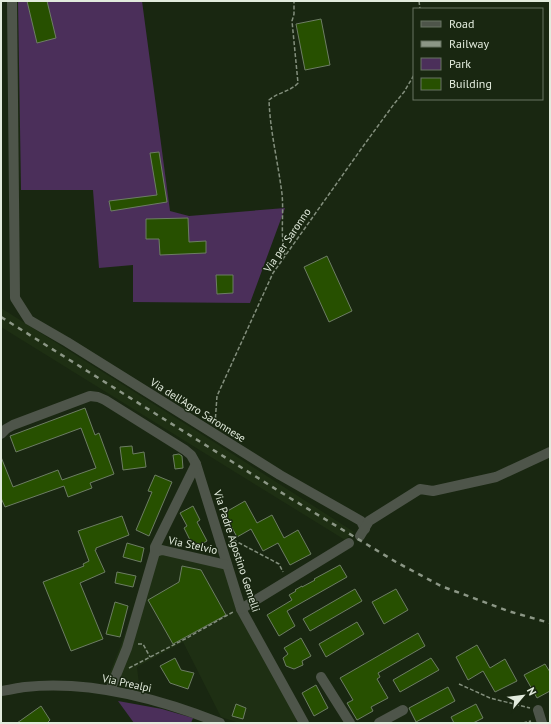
<svg xmlns="http://www.w3.org/2000/svg" width="551" height="724" font-family="'PT Sans',sans-serif">
<rect width="100%" height="100%" fill="#192711"/>
<!-- built -->
<g fill="#1e2f13">
<polygon points="1,308 214,442 354,532 345,540 1,327"/>
<polygon points="154,543 222,560 297,717 296,723 239,723 221,717 183,642 137,667 140,692 106,682 121,645"/>
</g>
<!-- green -->
<g fill="#4b2f5a">
<polygon points="18,1 142,1 170,211 189,216 285,208 250,303 133,302 133,265 99,268 93,190 21,190"/>
<polygon points="118,701 162,709 193,718 191,723 134,723"/>
</g>
<!-- building -->
<g fill="#275000" stroke="#6d7d64">
<polygon points="27,1 47,1 56,38 37,43"/>
<polygon points="321,19 330,65 305,70 296,24"/>
<polygon points="159,152 167,202 111,211 109,201 157,195 150,153"/>
<polygon points="188,218 189,242 206,241 206,253 160,255 159,239 146,239 146,219"/>
<polygon points="327,256 352,311 329,322 304,267"/>
<polygon points="216,275 233,275 233,293 217,294"/>
<polygon points="85,408 95,435 99,433 114,474 90,483 92,488 68,497 64,486 5,507 1,498 1,457 13,487 58,470 62,480 96,468 81,428 16,452 10,436"/>
<polygon points="132,446 133,454 144,452 146,467 123,470 120,447"/>
<polygon points="179,454 182,456 183,468 175,469 173,455"/>
<polygon points="155,475 172,482 149,536 136,530 152,492 148,491"/>
<polygon points="245,501 257,523 272,515 284,538 298,530 311,554 290,565 278,543 263,551 251,529 237,537 224,513"/>
<polygon points="193,506 200,520 197,522 207,541 194,548 184,528 187,526 180,513"/>
<polygon points="122,516 129,535 96,548 96,550 95,550 105,572 80,583 103,639 71,651 43,582 84,566 83,564 89,561 78,531"/>
<polygon points="127,543 144,548 141,562 123,557"/>
<polygon points="340,565 347,577 287,611 295,626 279,636 267,615 292,600 289,595 296,591 295,590 302,586 302,587 315,580 314,579"/>
<polygon points="182,566 201,570 226,615 173,644 148,600 179,582"/>
<polygon points="117,572 136,576 133,587 115,583"/>
<polygon points="355,589 362,601 310,631 303,619"/>
<polygon points="396,589 408,610 384,624 372,602"/>
<polygon points="115,602 128,606 120,637 106,634"/>
<polygon points="357,622 364,634 326,657 319,644"/>
<polygon points="418,633 425,646 378,673 380,677 377,679 388,698 371,707 373,711 357,720 347,703 353,700 340,678"/>
<polygon points="301,638 311,656 302,661 303,665 294,669 286,666 283,658 288,654 284,648"/>
<polygon points="477,645 490,668 505,659 517,681 495,692 483,671 468,680 456,657"/>
<polygon points="175,658 181,670 194,673 188,689 170,683 160,666"/>
<polygon points="431,658 439,670 400,692 393,680"/>
<polygon points="545,664 550,672 550,691 537,698 524,675"/>
<polygon points="316,685 328,708 314,716 302,693"/>
<polygon points="448,687 455,701 416,722 409,708"/>
<polygon points="236,704 246,708 243,719 232,716"/>
<polygon points="476,704 483,718 473,723 454,723 451,717"/>
<polygon points="41,706 50,720 47,723 17,723"/>
</g>
<g fill="none" stroke-linecap="round" stroke-linejoin="round">
<!-- path -->
<g stroke="#838f7d" stroke-width="1.5" stroke-dasharray="4 2" stroke-linecap="butt">
<polyline points="419,1 420,9"/>
<path d="M285 255C280 235 284 214 282 194 278 162 270 131 269 100 278 92 290 92 298 83L292 21 294 14V1"/>
<polyline points="215,424 217,396 273,273 364,145 394,104 404,92 414,75"/>
<polyline points="228,537 279,564 283,572"/>
<polyline points="138,644 143,644 150,657"/>
<polyline points="129,668 185,639 233,612"/>
<polyline points="459,684 490,698 530,708"/>
<polyline points="523,723 531,721"/>
</g>
<!-- minor -->
<g stroke="#4e554a" stroke-width="10">
<polyline points="12,1 15,298 29,320 67,342 280,475 361,521 365,529"/>
<polyline points="1,434 6,429 13,425 90,396 98,397 105,400 185,450 191,455 196,464 241,609 304,723"/>
<polyline points="360,536 369,521 420,489 433,491 496,477 550,452"/>
<polyline points="155,552 162,550 227,565"/>
<polyline points="241,609 349,543"/>
<polyline points="321,677 350,723"/>
<polyline points="110,690 127,648 155,552 155,547 196,464"/>
<path d="M1 691C9 690 17 688 25 687 90 680 160 699 220 723"/>
<polyline points="538,710 542,723"/>
<polyline points="379,723 403,710"/>
</g>
<!-- rail -->
<polyline stroke="#8c9786" stroke-width="2.5" stroke-dasharray="5 5" stroke-linecap="butt" points="1,317 290,498 396,562 441,586 508,611 550,623"/>
</g>
<g text-anchor="middle" dominant-baseline="central" stroke-width="3" stroke-linejoin="round" paint-order="stroke">
<!-- street labels -->
<g font-size="11" fill="#e2ebdd" stroke="#192711">
<text transform="translate(287 240) rotate(-56)">Via per Saronno</text>
<text transform="translate(198 410) rotate(32)">Via dell'Agro Saronnese</text>
<text transform="translate(193 545) rotate(12)">Via Stelvio</text>
<text transform="translate(237 551) rotate(72)">Via Padre Agostino Gemelli</text>
<text transform="translate(127 683) rotate(12)">Via Prealpi</text>
</g>
</g>
<!-- border -->
<rect width="551" height="724" fill="none" stroke="#e2ebdd" stroke-width="4"/>
<!-- legend -->
<rect x="413" y="8" width="130" height="92" fill="#192711" stroke="#697563"/>
<rect x="421" y="21" width="20" height="6" fill="#4e554a" stroke="#697563"/>
<text x="449" y="28" font-size="12" fill="#e2ebdd">Road</text>
<rect x="421" y="41" width="20" height="6" fill="#8c9786" stroke="#697563"/>
<text x="449" y="48" font-size="12" fill="#e2ebdd">Railway</text>
<rect x="421" y="58" width="20" height="12" fill="#4b2f5a" stroke="#697563"/>
<text x="449" y="68" font-size="12" fill="#e2ebdd">Park</text>
<rect x="421" y="78" width="20" height="12" fill="#275000" stroke="#697563"/>
<text x="449" y="88" font-size="12" fill="#e2ebdd">Building</text>
<!-- north arrow -->
<g transform="translate(523 696) rotate(62)" stroke="#192711" stroke-width="3" paint-order="stroke">
<path d="M0-3L7 15L0 10L-7 15Z" fill="#e2ebdd"/>
<text y="-6" font-size="11" font-weight="bold" text-anchor="middle" fill="#e2ebdd">N</text>
</g>
</svg>
